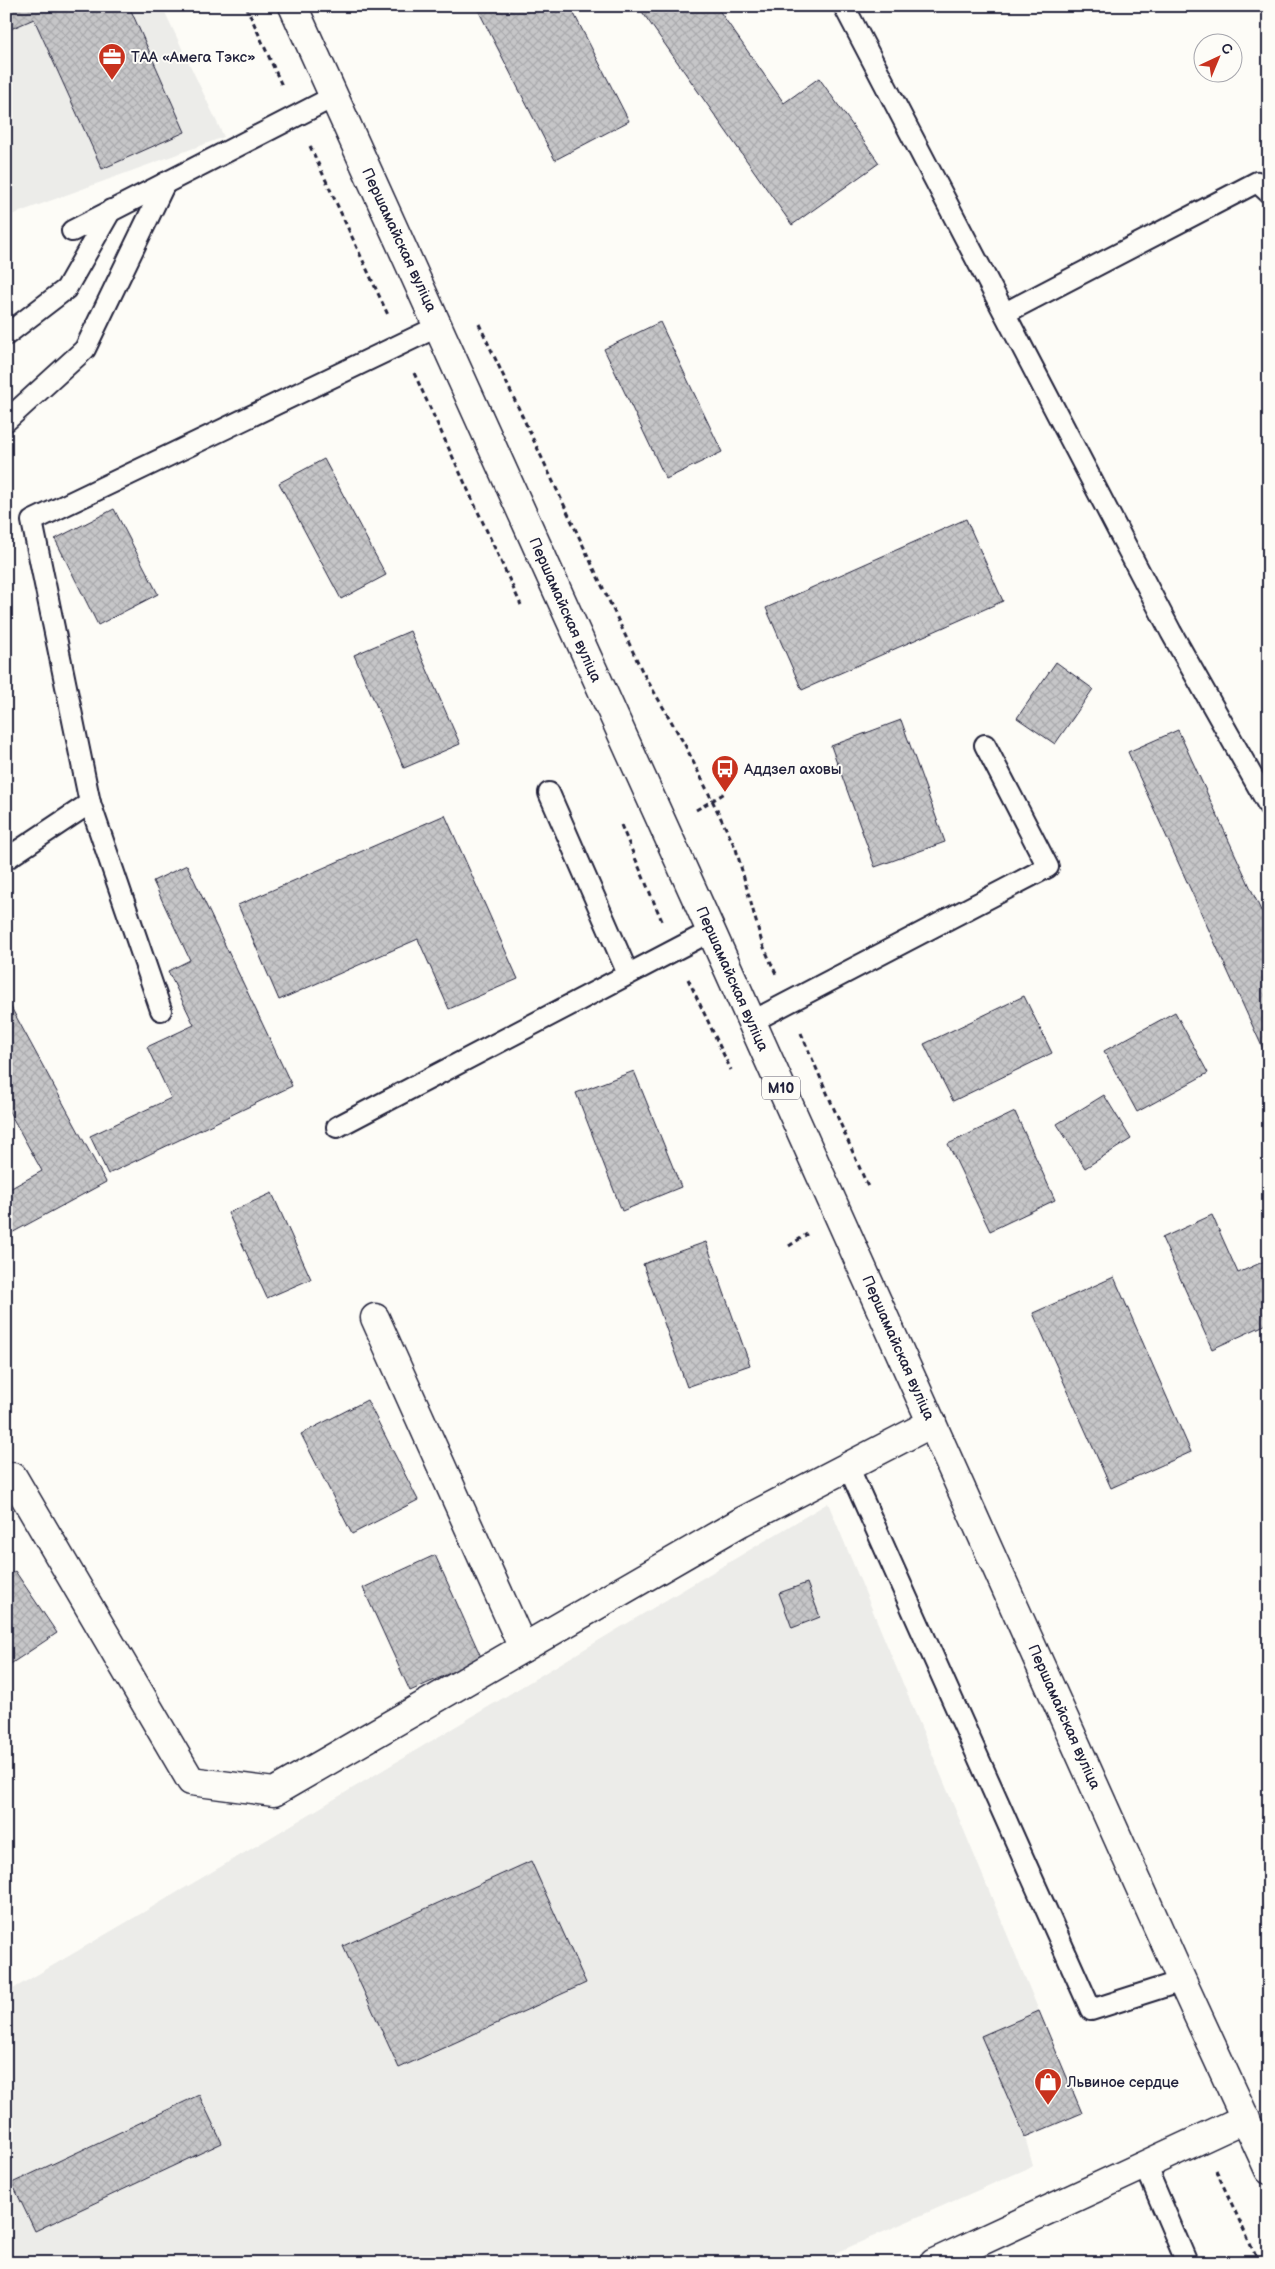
<svg xmlns="http://www.w3.org/2000/svg" width="1275" height="2269" font-family="'Balsamiq Sans',sans-serif">
<defs>
<pattern id="building-cross-hatch" width="8" height="8" patternUnits="userSpaceOnUse" patternTransform="scale(1.25)"><rect width="8" height="8" fill="#c6c6c8"/><path d="M0 0l8 8M0 8l8-8" fill="none" stroke="#aaaaad"/></pattern>
</defs>
<rect width="100%" height="100%" fill="#fdfcf7"/>
<filter id="ink" filterUnits="userSpaceOnUse"><feTurbulence type="fractalNoise" baseFrequency=".02" numOctaves="2"/><feDisplacementMap in="SourceGraphic" scale="10" xChannelSelector="R" yChannelSelector="G"/><feConvolveMatrix kernelMatrix="1 2 1 2 8 2 1 2 1" color-interpolation-filters="sRGB"/></filter>
<g filter="url(#ink)">
<!-- built -->
<g fill="#ecece9">
<polygon points="6,6 162,6 224,137 6,217"/>
<polygon points="828,1503 1039,2011 982,2036 1025,2137 1033,2166 813,2263 6,2263 6,1993 273,1836"/>
</g>
<!-- building -->
<g fill="url(#building-cross-hatch)" stroke="#22223b">
<polygon points="6,6 129,6 185,132 102,169 34,19 6,31"/>
<polygon points="476,6 570,6 629,121 555,160"/>
<polygon points="638,6 716,6 784,103 819,78 879,163 792,225"/>
<polygon points="660,322 722,452 666,479 604,349"/>
<polygon points="324,459 386,575 341,599 279,483"/>
<polygon points="114,509 158,594 98,625 55,539"/>
<polygon points="966,519 1003,601 802,690 766,608"/>
<polygon points="410,631 460,744 404,768 354,655"/>
<polygon points="1056,662 1093,689 1055,744 1017,718"/>
<polygon points="901,720 945,842 875,867 831,746"/>
<polygon points="1178,730 1269,928 1269,1062 1128,752"/>
<polygon points="445,815 518,979 449,1009 418,939 279,1000 238,905"/>
<polygon points="187,865 292,1086 108,1174 90,1136 171,1098 147,1047 194,1025 168,971 190,960 153,881"/>
<polygon points="1024,996 1052,1053 953,1101 924,1044"/>
<polygon points="6,998 106,1182 6,1236 6,1191 42,1171 6,1106"/>
<polygon points="1175,1012 1208,1073 1137,1112 1104,1051"/>
<polygon points="634,1071 681,1187 622,1211 576,1093"/>
<polygon points="1104,1095 1131,1139 1085,1168 1057,1124"/>
<polygon points="1015,1112 1055,1200 990,1231 948,1144"/>
<polygon points="272,1193 311,1279 267,1298 228,1213"/>
<polygon points="1212,1215 1238,1273 1267,1260 1269,1323 1212,1349 1162,1238"/>
<polygon points="706,1242 750,1365 687,1387 643,1264"/>
<polygon points="1114,1277 1191,1452 1111,1488 1033,1313"/>
<polygon points="367,1400 418,1500 352,1534 301,1434"/>
<polygon points="435,1555 482,1659 410,1691 363,1588"/>
<polygon points="15,1571 57,1633 6,1667 6,1577"/>
<polygon points="807,1583 820,1617 792,1628 779,1593"/>
<polygon points="531,1861 586,1983 399,2068 343,1946"/>
<polygon points="1039,2011 1082,2113 1025,2137 981,2036"/>
<polygon points="199,2095 222,2143 35,2231 12,2183"/>
</g>
<g fill="none" stroke-linecap="round" stroke-linejoin="round">
<defs>
<g id="lane">
<polyline points="844,6 1171,632 1269,806"/>
<polyline points="72,231 333,97"/>
<polyline points="1005,313 1257,182 1269,193"/>
<polyline points="6,335 66,289 111,210"/>
<polyline points="6,421 85,349 165,183"/>
<polyline points="549,793 628,974"/>
<polyline points="90,803 161,1010"/>
<polyline points="6,859 90,803 32,521 439,326"/>
<polyline points="751,1022 1048,867 985,745"/>
<polyline points="337,1127 711,931"/>
<polyline points="848,1466 1091,2010 1182,1981"/>
<polyline points="1145,2165 1187,2263"/>
</g>
<g id="street">
<polyline points="375,1318 523,1648"/>
<polyline points="13,1477 191,1781 274,1792 741,1522 932,1423"/>
<polyline points="934,2263 1246,2118"/>
</g>
<polyline id="primary" points="293,6 711,931 1182,1981 1269,2170"/>
</defs>
<!-- lane casing -->
<use href="#lane" stroke="#22223b" stroke-width="24"/>
<!-- street casing -->
<use href="#street" stroke="#22223b" stroke-width="31"/>
<!-- primary casing -->
<use href="#primary" stroke="#22223b" stroke-width="31"/>
<!-- path -->
<g stroke="#22223b" stroke-width="3" stroke-dasharray="5 4" stroke-linecap="butt">
<polyline points="246,6 283,88"/>
<polyline points="310,146 388,315"/>
<polyline points="479,324 642,671 685,745 736,849 762,943 776,974"/>
<polyline points="414,373 521,605"/>
<polyline points="696,810 725,793"/>
<polyline points="621,825 662,921"/>
<polyline points="688,979 731,1070"/>
<polyline points="801,1033 868,1187"/>
<polyline points="789,1246 807,1234"/>
<polyline points="1216,2170 1259,2263"/>
</g>
<!-- lane -->
<use href="#lane" stroke="#fdfcf7" stroke-width="20"/>
<!-- street -->
<use href="#street" stroke="#fdfcf7" stroke-width="28"/>
<!-- primary -->
<use href="#primary" stroke="#fdfcf7" stroke-width="28"/>
</g>
</g>
<!-- icons -->
<defs>
<symbol id="office-pin" viewBox="-11 -11 22 30"><path d="M0 17L-7.5 6A9.5 9.5 0 1 1 7.5 6Z" fill="#c8321e" stroke="#fdfcf7"/><path d="M-6-3h4V-5.5h4V-3h4V5H-6ZM-1-4.5V-3h2v-1.5ZM-6 0V1H6V0Z" fill="#fff"/></symbol>
<symbol id="bus-pin" viewBox="-11 -11 22 30"><path d="M0 17L-7.5 6A9.5 9.5 0 1 1 7.5 6Z" fill="#c8321e" stroke="#fdfcf7"/><path d="M-5-6H5V4H4V6H2V4H-2V6H-4V4H-5ZM-3.5-4V0h7V-4ZM-3.5 1.2v1.5H-2V1.2ZM2 1.2v1.5H3.5V1.2Z" fill="#fff"/></symbol>
<symbol id="shop-pin" viewBox="-11 -11 22 30"><path d="M0 17L-7.5 6A9.5 9.5 0 1 1 7.5 6Z" fill="#c8321e" stroke="#fdfcf7"/><path d="M-5-2.5h2.3a2.7 3.5 0 0 1 5.4 0H5L5.5 6h-11ZM-1.5-2.5h3a1.5 2.3 0 0 0-3 0Z" fill="#fff"/></symbol>
</defs>
<g fill-rule="evenodd">
<use href="#office-pin" x="96" y="41" width="32" height="43"/>
<use href="#bus-pin" x="709" y="753" width="32" height="43"/>
<use href="#shop-pin" x="1032" y="2066" width="32" height="43"/>
</g>
<g text-anchor="middle" dominant-baseline="central" stroke-width="4" stroke-linejoin="round" paint-order="stroke">
<!-- shield labels -->
<rect fill="#fdfcf7" stroke="#646373" stroke-width="1" x="762" y="1076.5" width="38" height="23" rx="4"/>
<g font-size="14" font-weight="bold" fill="#22223b">
<text x="781" y="1088">М10</text>
</g>
<!-- poi labels -->
<g font-size="15" fill="#22223b" stroke="#fdfcf7" text-anchor="start">
<text x="131" y="57">ТАА «Амега Тэкс»</text>
<text x="744" y="769">Аддзел аховы</text>
<text x="1067" y="2082">Львиное сердце</text>
</g>
<!-- street labels -->
<g font-size="15" fill="#22223b" stroke="#fdfcf7">
<text transform="translate(399 240) rotate(65)">Першамайская вуліца</text>
<text transform="translate(565 610) rotate(66)">Першамайская вуліца</text>
<text transform="translate(732 979) rotate(66)">Першамайская вуліца</text>
<text transform="translate(898 1348) rotate(66)">Першамайская вуліца</text>
<text transform="translate(1064 1717) rotate(66)">Першамайская вуліца</text>
</g>
</g>
<!-- margin -->
<rect width="1275" height="2269" fill="none" stroke="#fdfcf7" stroke-width="25"/>
<rect x="12" y="12" width="1250" height="2244" fill="none" stroke="#22223b" stroke-width="2" filter="url(#ink)"/>
<!-- north arrow -->
<g transform="translate(1218 58) rotate(44)"><circle r="24" fill="#fdfcf7" stroke="#a5a5ac"/>
<path d="M0-4L9 19L0 12L-9 19Z" fill="#c8321e"/>
<text y="-8" font-size="14" font-weight="bold" text-anchor="middle" fill="#22223b">С</text>
</g>
</svg>
